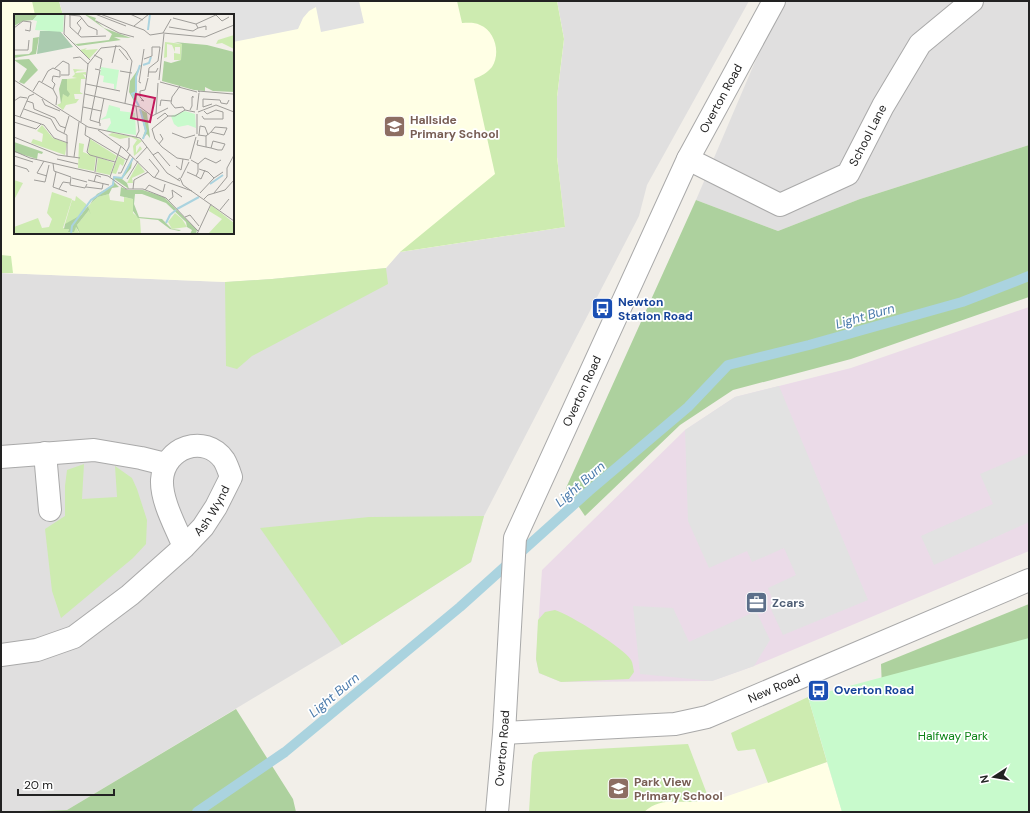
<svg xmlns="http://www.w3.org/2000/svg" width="1030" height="813" font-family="'DM Sans',sans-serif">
<rect width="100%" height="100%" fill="#f2efe9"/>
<!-- residential -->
<g fill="#e0dfdf">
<polygon points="557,1 749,1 647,185 639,216 484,516 471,562 342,645 67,810 1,812 1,273 225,282 386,268 400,252 564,227 557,157 557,97 564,39"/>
<polygon points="781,1 1029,1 1029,145 860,199 778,231 696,200"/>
</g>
<!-- industrial -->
<polygon fill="#ebdbe8" points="1029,307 1029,551 754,666 712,681 561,682 539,673 536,659 542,570 685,430 735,397 851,368"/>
<!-- education -->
<g fill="#ffffe5" fill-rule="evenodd">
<path d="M1 1H557L564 39 557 97V157L565 227 400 252 386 268 272 279 225 282 1 273ZM15 15H233V233H15Z"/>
<polygon points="827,762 842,812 536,812 701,797 719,799"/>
</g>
<!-- grass -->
<g fill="#cdebb0">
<polygon points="32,1 59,1 63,15 35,15"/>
<path d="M457 1H557L564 39 557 97V157L565 227 400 252 495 174 474 79C481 76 487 73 492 67 501 53 495 31 480 25 474 22 468 23 462 23Z"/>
<polygon points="1,255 11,256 13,273 1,273"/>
<polygon points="386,268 388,284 252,356 237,369 226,366 225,282 272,279"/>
<polygon points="84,464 82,499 117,497 115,466 132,478 137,489 147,520 146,544 133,558 61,618 52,591 45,529 65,516 65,486 67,470"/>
<polygon points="484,516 471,562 342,645 260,528 369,517"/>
<path d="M555 610C570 615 623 647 631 660 633 663 633 668 634 672L629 679 561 682 539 673 536 659 538 620 545 612Z"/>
<polygon points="808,697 827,762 768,783 755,749 738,751 736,748 731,733"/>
<path d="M688 744 707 794 706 798C687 809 667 792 644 812H529L532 762 534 755 539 752Z"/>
</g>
<!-- forest -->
<g fill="#add19e">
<polygon points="1029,145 1029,297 851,359 733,390 680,425 585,516 566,488 696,200 778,231 860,199"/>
<polygon points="1029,604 1029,668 883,712 881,664"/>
<polygon points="236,709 293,799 296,812 12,812 67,810"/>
</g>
<!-- park -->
<polygon fill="#c8facc" points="1029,638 1029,812 842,812 808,697"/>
<!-- parking -->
<g fill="#e2e2e2">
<polygon points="59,1 359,1 364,23 321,32 316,7 309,11 303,18 298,29 233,42 233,15 63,15"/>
<polygon points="779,386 868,600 783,635 769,605 774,603 768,588 796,575 784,548 752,562 747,551 709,568 688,521 685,430 735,397"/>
<polygon points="1029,453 1029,522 934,565 921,536 993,504 980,474"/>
<polygon points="633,606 673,608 689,642 756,611 770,640 754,666 712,681 640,674"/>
</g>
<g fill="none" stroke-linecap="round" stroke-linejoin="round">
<!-- stream -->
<polyline stroke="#aad3df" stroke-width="10" points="197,812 285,752 460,607 589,491 688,407 728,365 809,345 962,302 1029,276"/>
<defs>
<g id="minor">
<path id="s1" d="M688 159 780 205 848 174 883 106 920 44 972 1"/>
<polyline points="45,453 50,510"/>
<polyline points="1,457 94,450 141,458 165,464"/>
<path id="s2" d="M1 655 37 650 74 637 130 595 184 547 203 527 216 507 231 477C229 471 227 465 224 460 205 433 164 447 162 480 161 501 176 527 184 547"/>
<path id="s3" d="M504 733 675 724 707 717 1029 580"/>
</g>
<g id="tertiary">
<path id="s4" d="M497 812 504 733 515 538 688 159 774 1"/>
</g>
</defs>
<!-- minor casing -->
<use href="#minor" stroke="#a9a9a9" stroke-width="24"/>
<!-- tertiary casing -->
<use href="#tertiary" stroke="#a9a9a9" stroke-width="24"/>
<!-- minor -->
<use href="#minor" stroke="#fff" stroke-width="22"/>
<!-- tertiary -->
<use href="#tertiary" stroke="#fff" stroke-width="22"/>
</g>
<!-- icons -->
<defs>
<symbol id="school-square" viewBox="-11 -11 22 22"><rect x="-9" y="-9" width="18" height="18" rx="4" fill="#8d6e63" stroke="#fff"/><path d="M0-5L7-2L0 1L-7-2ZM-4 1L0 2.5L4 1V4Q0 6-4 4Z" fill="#fff"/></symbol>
<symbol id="bus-square" viewBox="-11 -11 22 22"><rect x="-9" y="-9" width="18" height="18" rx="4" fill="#1a4fb4" stroke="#fff"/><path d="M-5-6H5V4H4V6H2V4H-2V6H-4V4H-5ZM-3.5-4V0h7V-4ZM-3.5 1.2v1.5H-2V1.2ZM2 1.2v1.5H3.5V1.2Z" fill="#fff"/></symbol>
<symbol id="office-square" viewBox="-11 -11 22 22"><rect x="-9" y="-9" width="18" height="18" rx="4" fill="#5c6f8a" stroke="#fff"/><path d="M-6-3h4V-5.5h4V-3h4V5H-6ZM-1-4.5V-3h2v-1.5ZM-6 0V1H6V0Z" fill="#fff"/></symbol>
</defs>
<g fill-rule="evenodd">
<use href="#school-square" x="382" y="114" width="25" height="25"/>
<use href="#bus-square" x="590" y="296" width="25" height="25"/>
<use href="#office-square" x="744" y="590" width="25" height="25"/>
<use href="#bus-square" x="806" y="678" width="25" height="25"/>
<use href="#school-square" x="606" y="776" width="25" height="25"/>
</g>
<g text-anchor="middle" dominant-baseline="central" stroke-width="3.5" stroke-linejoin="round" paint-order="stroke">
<!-- street labels -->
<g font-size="12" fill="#222" stroke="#fff">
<text stroke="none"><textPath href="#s4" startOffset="760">Overton Road</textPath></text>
<text stroke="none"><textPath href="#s1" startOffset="221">School Lane</textPath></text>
<text stroke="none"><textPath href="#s4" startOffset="436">Overton Road</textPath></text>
<text stroke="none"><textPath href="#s2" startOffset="264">Ash Wynd</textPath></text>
<text stroke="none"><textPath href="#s3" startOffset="277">New Road</textPath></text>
<text stroke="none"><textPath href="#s4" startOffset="64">Overton Road</textPath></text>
</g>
<!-- education labels -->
<g font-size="12" font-weight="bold" fill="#785e54" stroke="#fff" text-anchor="start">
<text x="410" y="120">Hallside<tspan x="410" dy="14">Primary School</tspan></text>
<text x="634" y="782">Park View<tspan x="634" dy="14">Primary School</tspan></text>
</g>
<!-- transit labels -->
<g font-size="12" font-weight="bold" fill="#164399" stroke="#fff" text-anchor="start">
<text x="618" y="302">Newton<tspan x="618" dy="14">Station Road</tspan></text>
<text x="834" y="690">Overton Road</text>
</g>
<!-- service labels -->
<g font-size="12" font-weight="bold" fill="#4e5e75" stroke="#fff" text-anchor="start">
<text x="772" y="603">Zcars</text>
</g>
<!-- park labels -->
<g font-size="12" fill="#0c8416" stroke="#fff">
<text x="953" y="736">Halfway Park</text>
</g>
<!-- water labels -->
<g font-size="13" font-style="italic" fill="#4a7aab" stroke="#fff">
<text transform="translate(865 316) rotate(-16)">Light Burn</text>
<text transform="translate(580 484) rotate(-41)">Light Burn</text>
<text transform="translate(334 695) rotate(-40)">Light Burn</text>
</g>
</g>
<!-- overview -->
<g transform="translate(14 14)">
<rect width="220" height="220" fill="#f2efe9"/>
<path d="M220 21V35L208 29 202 30 204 26ZM151 28 168 30 167 46H160V39L166 40V33H161V38L158 31 153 30V43L150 44ZM73 34 71 36 84 35 75 45 66 36ZM59 55 72 56 63 57 61 59 72 58V61L69 60 72 65H67L66 78 69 80H60L61 85H65L62 89 52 91 49 96 43 91 47 89V83L53 76V65L63 64 58 63 61 60ZM28 111 39 124 53 129 51 141 17 129 19 125 28 128 29 120 23 117ZM98 119 121 123 128 127 122 132V139L126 132 128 135 120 142 119 132 123 126 117 123 106 125 94 121ZM76 125 103 142 100 147 76 141 74 138ZM65 129 70 130 69 138 82 143 80 157 64 154ZM104 142 111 146 109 152 106 150 102 160 98 159ZM84 143 100 149 96 161 82 158ZM124 149 131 158 118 164 119 169H113ZM0 166 9 169 0 186ZM38 178 58 185 49 214 55 215 54 218 62 213 65 219 63 211 75 196 74 192 84 183 95 180 96 186 110 188V183L119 185V199L126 205 127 220H0V213L24 204 28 214 35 213 38 205 33 199ZM62 182 72 190V195L58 209 51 210 58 186 61 187ZM197 191 220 209V220H194L208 205 195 197ZM161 199 168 205 173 213 158 215 154 208Z" fill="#cdebb0"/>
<path d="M0 0H24L19 6 9 7 0 12ZM70 0 82 4 81 6 90 14 117 24 100 23 107 26 64 32 58 28 62 30 95 26 98 20ZM25 23 22 40 0 44V41L15 40 18 37 19 24ZM160 28 193 31 220 38V78L199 77 191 73V77L180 76 148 67 150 47 157 49 167 46 168 30ZM15 45 24 56 10 70 5 68 13 55 0 46ZM127 51 122 64 123 86 120 87 115 78 116 67ZM48 65H53V76L56 80 54 83 49 80 47 90 45 75ZM126 95 133 99 136 124 133 120 128 125 131 117ZM0 128 29 138 28 140 24 139 23 145 0 138ZM119 143 117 154 108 165 113 169 115 175 99 164 108 163ZM99 167 105 173 98 174 95 180 84 183 76 190 83 180 98 172ZM107 173 114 176H129L150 183 183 216 182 220H176L178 216 173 213 172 208 152 189 128 180H121L120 190 125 203 148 205 158 215 167 216 165 217 156 215 144 206 124 204 119 197V185L106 182ZM74 192 77 201 75 196 63 211 66 219 62 213 60 218H54L55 215H50L51 210 67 201Z" fill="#add19e"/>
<path d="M26 17H46L59 33 23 40Z" fill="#aacbaf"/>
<path d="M24 0H50L49 18 21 16 23 7 19 6ZM87 53 105 56 102 75H100V70L89 68 90 62 86 61ZM95 91 106 94V97L121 99 122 121 92 117 97 109 96 104 86 106 92 102ZM171 97 181 100 182 114 174 111 164 113 160 110 157 102Z" fill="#c8facc"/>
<path fill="none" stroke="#aad3df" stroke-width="2" d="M134 16 136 0M129 51 135 49 137 43M125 92 118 80 122 78V63L126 51M126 95 132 117 129 125M196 170 209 161M163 195 185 183M152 209 156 201 162 196M57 220 58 212 77 186 99 171 100 163 108 164 119 144"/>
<path fill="none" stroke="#9f9d99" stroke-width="1" d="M51 0 50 20 76 46M81 0 112 12M86 0 130 16 136 21 149 19 157 5M116 0 129 6M55 1 66 2 74 12 83 16V21M56 1V13L67 23 92 22M202 1 208 7 215 3M159 4 182 10 204 0M82 7 105 19 120 23M182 10 184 14 192 12V16M120 12 135 0M155 13 179 17 184 14M0 14 9 7 17 8 16 17 11 16M149 19 191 23 220 11M64 20 67 14 63 9 68 4M105 35 114 46M0 36H14L15 26M80 41 88 45 86 55M59 44 66 43 74 50M130 45 138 42V33H146L144 47 135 54 134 63M98 49 102 31M40 55 49 47 55 50V61H47M81 55 86 56 76 106 86 109V112M106 57 118 59M134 58H142L144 54M0 66 74 113 126 124 153 159 166 167M145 66 150 20M28 68 34 57 39 54 46 57V63L39 62 38 67 41 70 39 75M146 68 183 78M127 69 125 68 130 35M72 70 106 77M166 72 158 83 157 89 161 94 169 93 171 96M39 75 43 83 42 91M19 77 25 67 39 75M186 78 184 77 219 80M71 80 126 93 138 102 154 94M28 85 31 91 46 97M127 86 130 87 126 83V77L131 76 134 64M0 87 6 83 13 84M13 87 19 89 20 95 41 104 46 112 52 114M198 90 189 93V85L206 86 207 89 213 90 215 86M122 92 125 117 122 123M146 92 147 86 157 87M69 93 87 97M10 95 37 105 43 116 53 121V142M176 96 178 92V83L179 82V84M183 96 185 79M184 98 202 91 220 98M142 100 144 69M0 101 30 111 40 124 54 129M188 102 190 105H209V98L202 96 193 100 190 97M6 103 15 82 20 80M143 105 151 99 154 102M0 108 22 115 27 110M67 108 74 50 87 34 106 32 112 37 118 47 111 89M85 109 90 84M72 112 71 121 113 146M84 116 109 134 139 163 178 177M50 119 55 102M158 119 171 124 181 121M183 120V100M184 121 192 122 197 118 210 121 213 114 201 113 197 118M185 121 186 112 191 113 194 121M192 122V133L197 134 204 136H208L211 130 199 127 197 134M0 123 44 141 66 144M76 124 73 138 76 141 101 148M184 126 183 131 192 133M145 130 149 125 146 120M0 137 16 144 94 162 112 175H129L152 184 184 217M113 137 115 133V124M139 141 144 138 156 152M0 142 19 148M60 143 65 108M43 145 64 150M122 145 133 133M135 145 145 157 141 163M176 145 182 123M175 146 163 144 148 133 141 125 138 115 154 102H161L171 96 181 98M30 147 23 159 33 162M39 149 40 157 57 163 56 171 71 174 73 170M184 150 191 144 202 149 207 146M0 151 13 155 15 158M162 152 167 156 169 145M185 155 194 158 200 164 209 158M42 158 39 173 53 178M81 158 83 143M173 158 182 162 184 158V150L177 146M104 159H107L116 140M182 162 187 165 191 156M96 163 107 132M58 164 73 168M167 164 175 148M113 165 124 147M20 166 31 168 35 151M74 166 95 171M163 166 166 164 169 171 220 207M80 168 82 161 87 163M72 173 88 175 89 170M45 175 49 168 56 169M119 175 120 166 134 158M131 176 135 171 149 178 151 170M186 179 200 164M200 179 213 163V154L220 141M190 185 194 181 211 176 220 166M155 186 159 183 158 176 168 183M206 196 215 185M171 203 176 201 185 212M183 220 197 190"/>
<path fill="#c2185b" fill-opacity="0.15" stroke="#c2185b" stroke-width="2" d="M122 80 141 84 136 108 117 104Z"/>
<rect width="220" height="220" fill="none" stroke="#222" stroke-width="2"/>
</g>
<!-- border -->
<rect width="1030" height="813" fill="none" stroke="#222222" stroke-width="4"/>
<!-- north arrow -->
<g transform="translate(994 777) rotate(258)" stroke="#ffffff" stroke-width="3" paint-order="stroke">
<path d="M0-3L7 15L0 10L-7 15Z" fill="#222222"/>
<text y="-6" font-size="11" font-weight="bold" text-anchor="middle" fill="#222222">N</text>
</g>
<!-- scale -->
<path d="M18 789v6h96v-6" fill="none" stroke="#222222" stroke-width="2"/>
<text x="24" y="789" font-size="12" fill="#222222" stroke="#ffffff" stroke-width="3" paint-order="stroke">20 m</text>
</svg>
